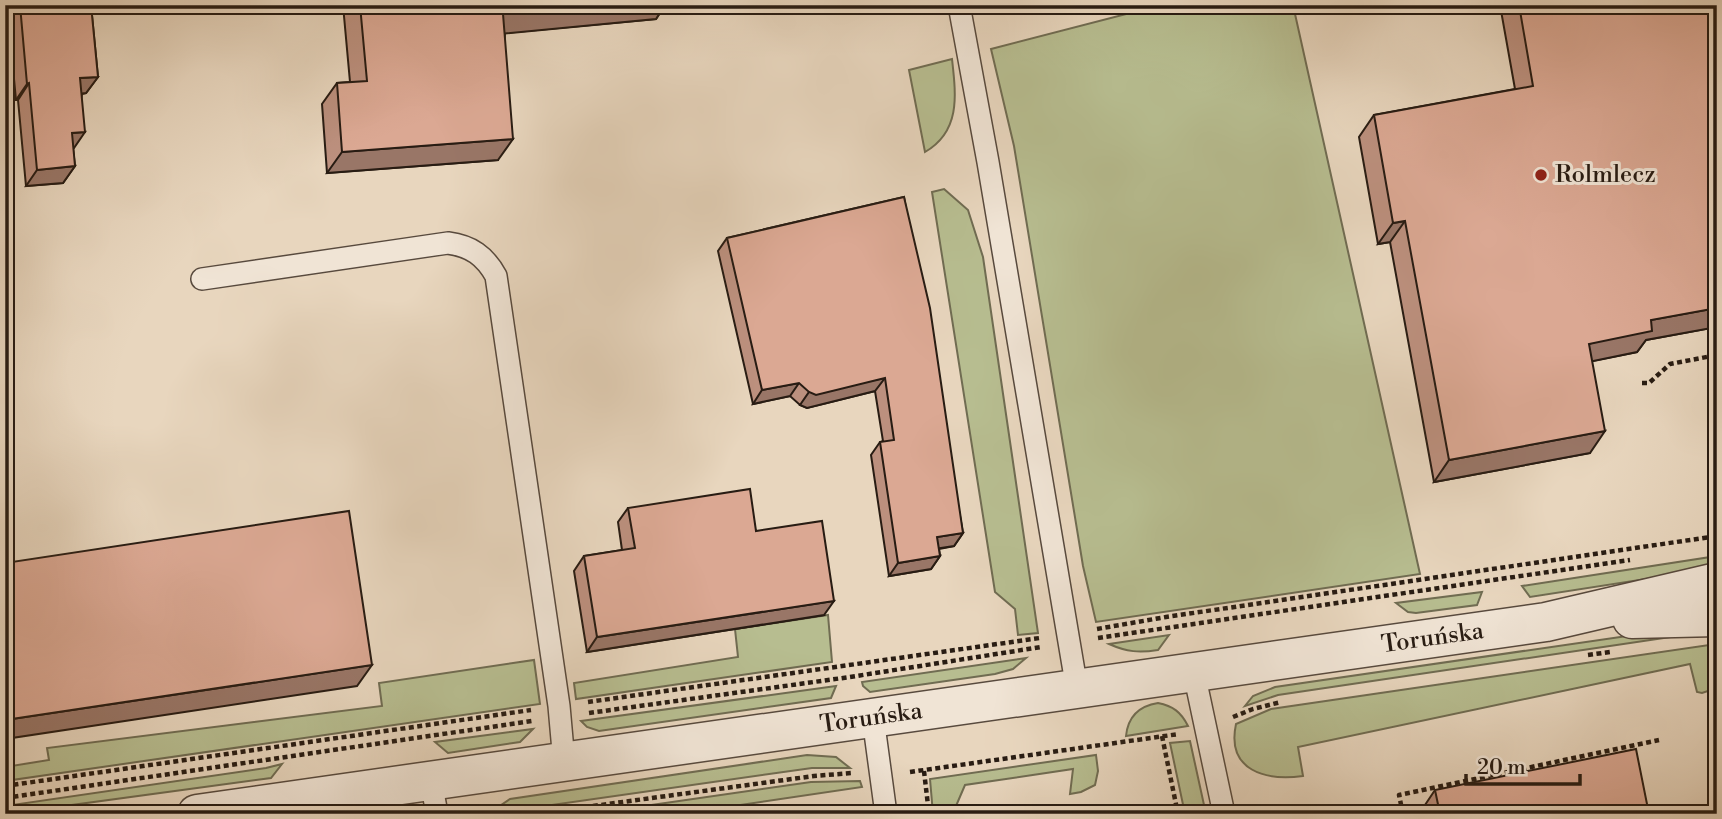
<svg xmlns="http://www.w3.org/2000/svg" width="1722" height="819" font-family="'Libre Bodoni',serif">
<rect width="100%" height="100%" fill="#e8d6be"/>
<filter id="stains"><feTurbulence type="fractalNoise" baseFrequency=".00286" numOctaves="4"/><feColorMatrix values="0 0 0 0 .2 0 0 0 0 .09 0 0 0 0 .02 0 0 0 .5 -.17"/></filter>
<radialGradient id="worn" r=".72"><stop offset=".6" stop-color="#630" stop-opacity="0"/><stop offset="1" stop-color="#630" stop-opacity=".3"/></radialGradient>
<!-- grass -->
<g fill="#b7bd90" stroke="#706c52" stroke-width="2">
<polygon points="1161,5 1293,5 1420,574 1096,622 1083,566 1014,146 991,49"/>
<path d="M952 59C956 95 961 131 925 152L909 70Z"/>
<polygon points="944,189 968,210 983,257 1038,633 1018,635 1015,609 995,592 932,192"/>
<polygon points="1717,556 1717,568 1530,597 1522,586"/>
<polygon points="1482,592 1477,605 1416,613 1408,612 1396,603"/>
<polygon points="828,615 832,662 576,699 574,683 738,657 735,629"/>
<polygon points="1689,627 1711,631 1278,695 1245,706 1253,696 1275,687"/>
<path d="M1169 635 1158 650C1139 653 1127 652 1109 644Z"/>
<path d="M1709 645 1717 653V688L1702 693 1697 692 1690 664 1298 747 1303 776C1266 781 1226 771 1236 724L1271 709Z"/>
<polygon points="1026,658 1013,669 995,674 870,692 863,686 862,682"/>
<polygon points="534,660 540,704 5,781 5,767 49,760 47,748 382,706 379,683"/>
<polygon points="836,686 831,698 599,731 587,727 581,721"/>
<path d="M1158 703C1173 706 1181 712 1188 726L1126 736C1128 716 1139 706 1158 703Z"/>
<polygon points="533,729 520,742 448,753 435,742"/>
<polygon points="1190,741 1206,814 1185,814 1170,743"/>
<polygon points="807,755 836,757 850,768 812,768 488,814 510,799"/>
<polygon points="1096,755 1098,771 1095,785 1081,792 1070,794 1073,769 965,785 953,813 933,814 930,779"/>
<polygon points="282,764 271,778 5,814 5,806 266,768"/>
<polygon points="860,781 862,787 680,814 589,814 811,782"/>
</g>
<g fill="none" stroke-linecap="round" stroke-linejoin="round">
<defs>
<g id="service">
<polyline points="959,5 988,162 1077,689"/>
<path d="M202 279 448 243C471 246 485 256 496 276L559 706 564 762"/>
<polyline points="1194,673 1224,814"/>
<polyline points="873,718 886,814"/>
<polyline points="431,781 437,814"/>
</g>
<g id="tertiary">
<polyline points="1632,619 1717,617"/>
<path id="s1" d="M197 814 1546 622 1717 582"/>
</g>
</defs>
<!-- service casing -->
<use href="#service" stroke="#584a3e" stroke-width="24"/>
<!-- tertiary casing -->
<use href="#tertiary" stroke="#584a3e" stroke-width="41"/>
<!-- path -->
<g stroke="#281c13" stroke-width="4.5" stroke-dasharray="5 3.5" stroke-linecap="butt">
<polyline points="1642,383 1649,383 1670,364 1717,355"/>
<polyline points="1097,629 1166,617 1717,536"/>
<polyline points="1098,638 1630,560"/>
<polyline points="1588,655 1610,652"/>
<polyline points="588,702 1040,638"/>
<polyline points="589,713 850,677 1041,647"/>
<polyline points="1233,717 1253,709 1281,702"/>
<polyline points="1162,736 1178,814"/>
<polyline points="924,771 929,814"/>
<polyline points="910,772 1179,734"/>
<polyline points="5,786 531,710"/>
<polyline points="5,798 532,721"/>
<polyline points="534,814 814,776 852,773"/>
<polyline points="1403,814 1399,795 1659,740"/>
</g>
<!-- service -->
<use href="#service" stroke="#f0e4d5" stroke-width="21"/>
<!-- tertiary -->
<use href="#tertiary" stroke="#f0e4d5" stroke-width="38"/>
</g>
<!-- wall -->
<g fill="#bc907e" stroke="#281c13" stroke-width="2">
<polygon points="7,5 91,5 98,77 86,93 82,94 73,148 75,166 63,183 26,186 18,100 16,100"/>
<polygon points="343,5 665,5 656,19 505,33 498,160 327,173 322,104 337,83 350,82"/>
<polygon points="1500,5 1717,5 1717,327 1646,340 1637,352 1592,361 1590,453 1434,482 1390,242 1378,244 1359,137 1374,115 1515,89"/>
<polygon points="904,197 963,533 954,546 939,549 940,556 931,569 889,576 871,455 880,442 883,441 875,391 807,408 800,405 790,396 753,404 718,251 727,238"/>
<polygon points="628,508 756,531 824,615 587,652 574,571 584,556 622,550 618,522"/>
<polygon points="1435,790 1649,814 1419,814"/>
</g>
<!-- shaded-wall -->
<g fill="#997667" stroke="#281c13" stroke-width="2">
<polygon points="594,5 665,5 656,19 489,35 503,14"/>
<polygon points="98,77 86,93 69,95 80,78"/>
<polygon points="29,83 18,100 16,100 27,84"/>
<polygon points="85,132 74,148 60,149 72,133"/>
<polygon points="513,139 498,160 327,173 342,152"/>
<polygon points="75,166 63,183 26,186 37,170"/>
<polygon points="1405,221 1390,242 1378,244 1393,223"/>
<polygon points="1717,308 1717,327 1646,340 1637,352 1574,365 1589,344 1651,320"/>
<polygon points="885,378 875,391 807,408 800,405 809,392"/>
<polygon points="799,383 790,396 753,404 762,390"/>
<polygon points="1605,431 1590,453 1434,482 1449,460"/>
<polygon points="963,533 954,546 928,550 937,537"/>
<polygon points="940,556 931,569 889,576 898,563"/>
<polygon points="834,601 824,615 587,652 597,637"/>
<polygon points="372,665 357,686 5,739 5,720"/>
</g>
<!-- building -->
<g fill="#dba893" stroke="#281c13" stroke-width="2">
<polygon points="20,5 91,5 98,77 80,78 85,132 72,133 75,166 37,170 29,83 27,84"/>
<polygon points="360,5 594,5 503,14 513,139 342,152 337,83 367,81"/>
<polygon points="1519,5 1717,5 1717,308 1651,320 1652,331 1589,344 1605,431 1449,460 1405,221 1393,223 1374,115 1533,86"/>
<polygon points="904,197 930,308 963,533 937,537 940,556 898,563 880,442 894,440 885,378 816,395 809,392 799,383 762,390 727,238"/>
<polygon points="750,489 756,531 822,521 834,601 597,637 584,556 635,548 628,508"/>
<polygon points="349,511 372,665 5,720 5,563"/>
<polygon points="1636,749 1649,814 1440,814 1435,790"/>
</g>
<!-- markers -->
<circle fill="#8f2418" stroke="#f0e4d5" stroke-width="2.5" cx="1541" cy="175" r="7"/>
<g text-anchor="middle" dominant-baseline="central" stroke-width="6" stroke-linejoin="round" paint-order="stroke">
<!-- poi labels -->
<g font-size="24" fill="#281c13" stroke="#f0e4d5" text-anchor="start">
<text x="1555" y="175">Rolmlecz</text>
</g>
<!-- street labels -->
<g font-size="24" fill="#281c13" stroke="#f0e4d5">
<text stroke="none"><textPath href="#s1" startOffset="1248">Toruńska</textPath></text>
<text stroke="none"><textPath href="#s1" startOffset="681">Toruńska</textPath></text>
</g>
</g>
<!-- margin -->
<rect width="1722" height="819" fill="none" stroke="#e8d6be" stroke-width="28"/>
<rect x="7" y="7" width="1708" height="805" fill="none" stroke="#281c13" stroke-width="3.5"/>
<rect x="14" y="14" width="1694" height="791" fill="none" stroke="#281c13" stroke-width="2"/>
<!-- scale -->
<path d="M1466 774v10h114v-10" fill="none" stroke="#281c13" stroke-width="3.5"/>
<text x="1477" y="774" font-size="21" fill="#281c13" stroke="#f0e4d5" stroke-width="5" paint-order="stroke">20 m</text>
<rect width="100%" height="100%" filter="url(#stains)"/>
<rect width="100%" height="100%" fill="url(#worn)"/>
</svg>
